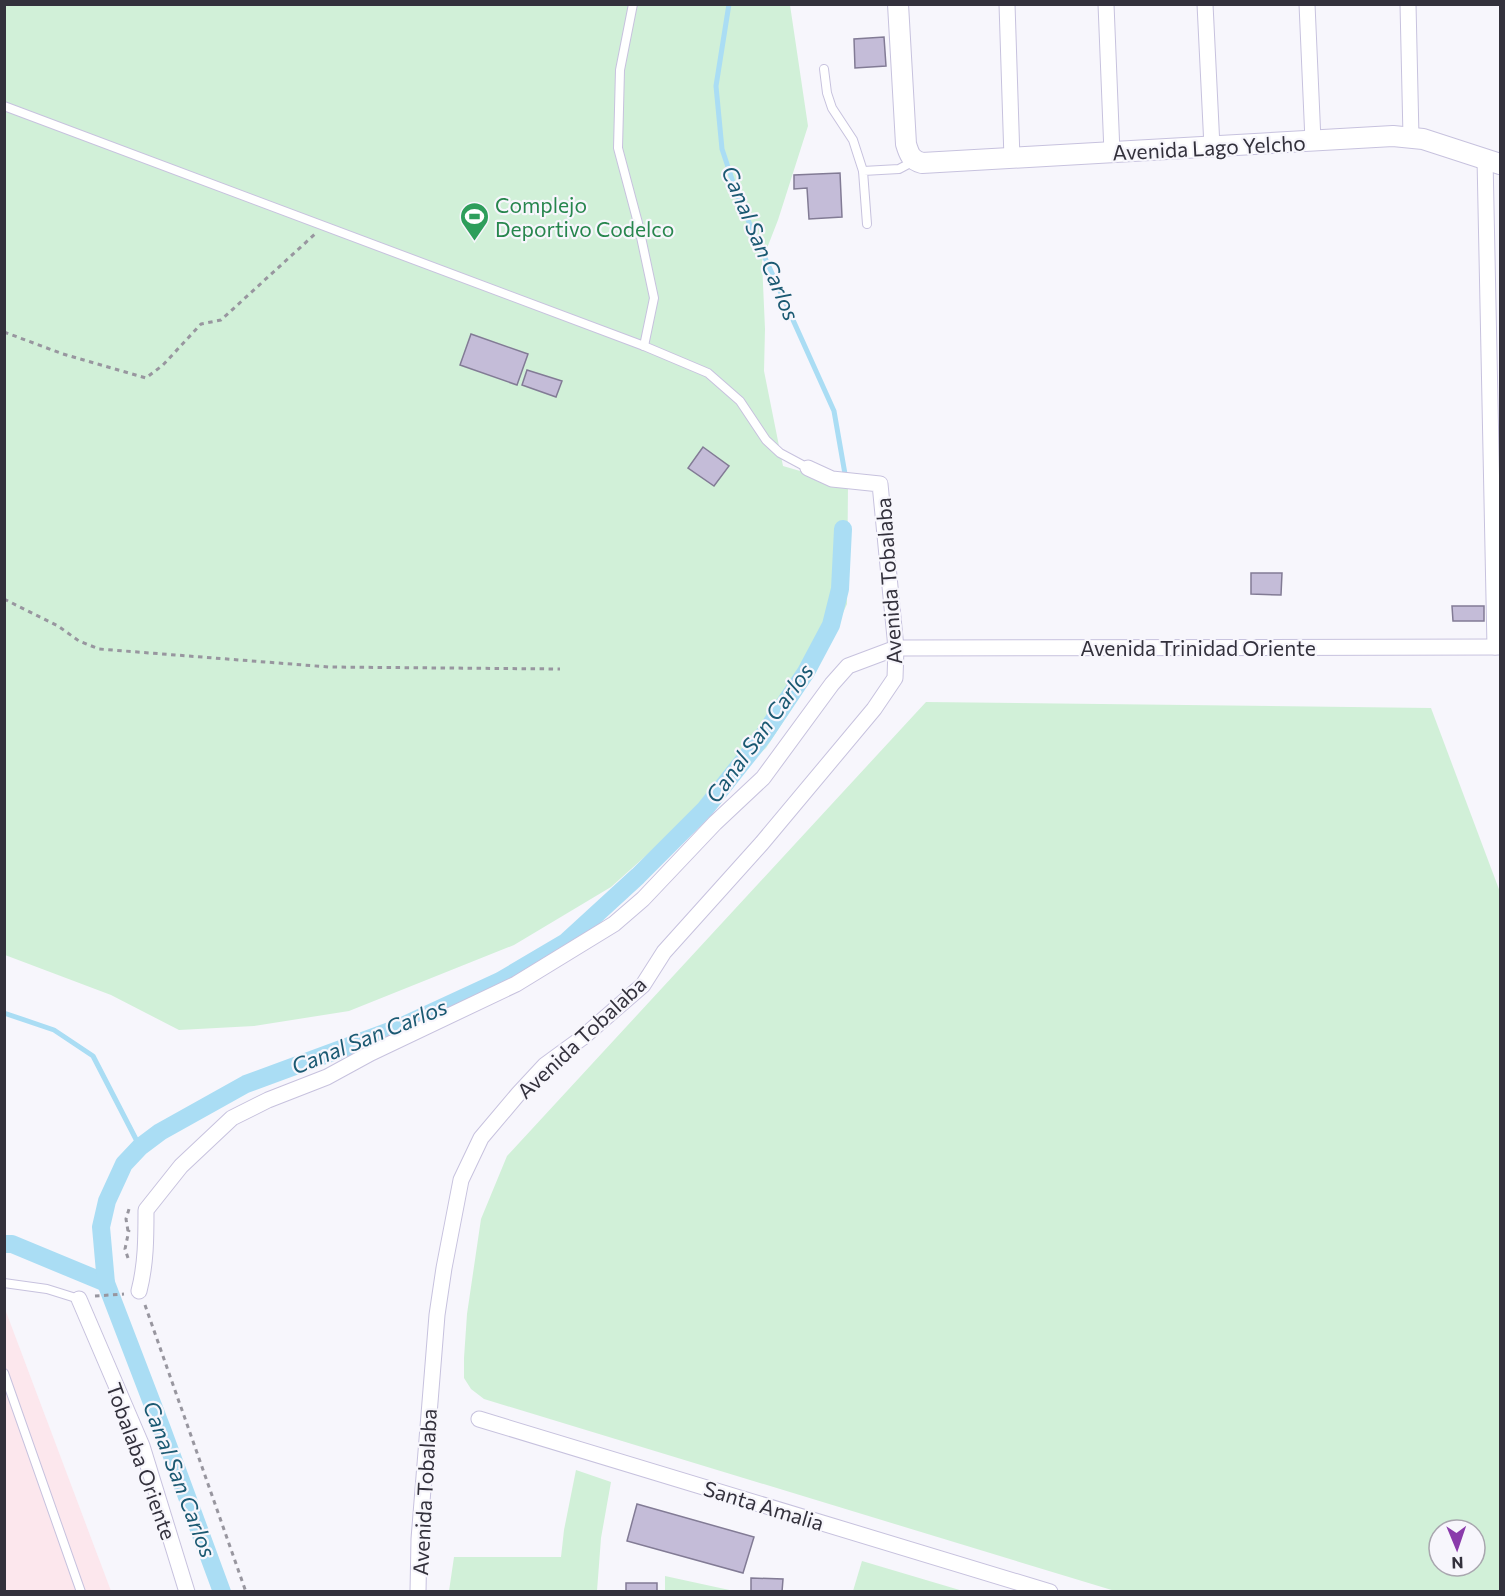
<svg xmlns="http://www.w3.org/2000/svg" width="1505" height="1596" font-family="Commissioner,sans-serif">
<rect width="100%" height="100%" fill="#f7f6fc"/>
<!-- industrial -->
<polygon fill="#fce7ed" points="5,1309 111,1591 5,1591"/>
<!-- green -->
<g fill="#d1f0d8" fill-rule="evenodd">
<polygon points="4,5 790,5 808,126 778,220 762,261 765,329 764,371 783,466 848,485 847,604 816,672 766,748 611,887 514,945 349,1011 254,1026 179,1030 111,995 5,955"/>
<path d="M926 702 1431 708 1500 892V1591H1115L484 1399 471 1389 464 1378V1358L467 1314 481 1219 507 1156ZM1439 1530H1475V1566H1439Z"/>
<polygon points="576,1470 611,1482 601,1538 597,1591 449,1591 454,1557 561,1557 564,1530"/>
<polygon points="862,1561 963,1591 853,1591"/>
<polygon points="665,1576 734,1591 665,1591"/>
</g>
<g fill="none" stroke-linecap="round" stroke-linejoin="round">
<!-- stream -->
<g stroke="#aaddf4" stroke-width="5">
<polyline points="729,4 716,86 722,149 739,200 834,411 845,474"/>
<polyline points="4,1013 54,1030 93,1056 140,1147"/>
</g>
<!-- canal -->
<g stroke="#aaddf4" stroke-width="18">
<polyline points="4,1244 12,1244 106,1283"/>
<polyline points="222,1592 162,1429 106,1283 101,1227 107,1201 124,1164 140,1147 160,1132 246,1084 398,1028 500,981 566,942 638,876 705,809 763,736 806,672 831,625 840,589 843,529"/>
</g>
</g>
<!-- building -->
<g fill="#c4bcd8" stroke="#827b95" stroke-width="1.5">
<polygon points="884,37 886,66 855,68 854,39"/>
<polygon points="840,173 842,217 809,219 807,188 794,189 794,175"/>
<polygon points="471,334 528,354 517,385 460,365"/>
<polygon points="527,370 562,381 556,397 522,385"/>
<polygon points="703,447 729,466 714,486 688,468"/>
<polygon points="1251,573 1282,573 1281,595 1251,594"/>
<polygon points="1452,606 1484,606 1484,621 1453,621"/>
<polygon points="637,1504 754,1537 743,1573 627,1541"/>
<polygon points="751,1578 783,1579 782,1592 751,1592"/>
<rect x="626" y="1583" width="31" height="9"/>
</g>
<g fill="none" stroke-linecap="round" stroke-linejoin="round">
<defs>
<g id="service">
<polyline points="633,4 620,70 618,148 638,223 654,298 644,346"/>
<polyline points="824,69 827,93 832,108 853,140 863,171"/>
<polyline points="4,106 644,346 708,373 740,401 766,440 780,453 808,468"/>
<polyline points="867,224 863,171 899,169 914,161"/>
<polyline points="4,1283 47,1289 79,1299"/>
<polyline points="4,1373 81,1592"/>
</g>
<g id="minor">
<polyline points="1007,4 1012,159"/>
<polyline points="1106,4 1112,153"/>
<polyline points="1205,4 1212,147"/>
<polyline points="1307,4 1313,141"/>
<polyline points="1408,4 1411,137"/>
<polyline points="1485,158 1495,647"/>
<path d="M139 1291C146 1264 146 1237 146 1210L181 1166 232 1118 268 1100 327 1077 371 1053 516 984 614 924 643 899 715 823 763 778 832 684 848 666 896 648 1500 647"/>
<polyline points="79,1299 142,1446 187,1592"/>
<polyline points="479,1419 1050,1592"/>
<polyline points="418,1592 419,1539 437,1315 444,1268 461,1180 481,1138 519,1093 545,1065 582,1038 643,985 664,952 762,843 874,709 895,678 896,648 880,484 832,479 808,468"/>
</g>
<path id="tertiary" d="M898 4 906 144C909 154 911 160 922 163L1393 136 1423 139 1500 164"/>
</defs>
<!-- service casing -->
<use href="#service" stroke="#c7c2de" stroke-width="10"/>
<!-- minor casing -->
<use href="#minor" stroke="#c7c2de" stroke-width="17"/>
<!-- tertiary casing -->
<use href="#tertiary" stroke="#c7c2de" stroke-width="22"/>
<!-- path -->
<g stroke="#98969f" stroke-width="3" stroke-dasharray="4.5 4.5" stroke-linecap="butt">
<polyline points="4,332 63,354 146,378 163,365 201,324 221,320 315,234"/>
<polyline points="4,599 58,626 79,641 99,649 329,667 560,669"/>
<polyline points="128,1231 126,1219 129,1209"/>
<polyline points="128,1258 125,1249 129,1230"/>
<polyline points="95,1296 124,1294"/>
<polyline points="145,1305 246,1592"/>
</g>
<!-- service -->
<use href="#service" stroke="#fff" stroke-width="8"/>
<!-- minor -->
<use href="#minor" stroke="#fff" stroke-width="15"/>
<!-- tertiary -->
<use href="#tertiary" stroke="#fff" stroke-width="20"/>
</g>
<!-- icons -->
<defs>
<symbol id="stadium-pin" viewBox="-11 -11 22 30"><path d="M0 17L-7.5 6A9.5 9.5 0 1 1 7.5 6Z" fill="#2e9e5b" stroke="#f7f6fc"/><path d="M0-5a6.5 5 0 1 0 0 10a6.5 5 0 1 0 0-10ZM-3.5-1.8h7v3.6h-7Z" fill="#fff"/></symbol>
</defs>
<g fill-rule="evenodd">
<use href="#stadium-pin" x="458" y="200" width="33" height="45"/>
</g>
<g text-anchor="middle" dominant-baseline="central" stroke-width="4.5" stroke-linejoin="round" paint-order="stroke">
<!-- street labels -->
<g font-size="21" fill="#33313c" stroke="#f7f6fc">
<text transform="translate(1209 147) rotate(-3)">Avenida Lago Yelcho</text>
<text transform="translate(888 581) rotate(-94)">Avenida Tobalaba</text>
<text x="1198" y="647">Avenida Trinidad Oriente</text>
<text transform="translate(581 1037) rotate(-43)">Avenida Tobalaba</text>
<text transform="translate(142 1461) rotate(70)">Tobalaba Oriente</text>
<text transform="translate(424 1492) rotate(-87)">Avenida Tobalaba</text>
<text transform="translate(764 1505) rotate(17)">Santa Amalia</text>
</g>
<!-- leisure labels -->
<g font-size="21" fill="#27864d" stroke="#f7f6fc" text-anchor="start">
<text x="495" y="204">Complejo<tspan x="495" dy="24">Deportivo Codelco</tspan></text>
</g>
<!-- water labels -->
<g font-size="22" font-style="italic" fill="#1a5972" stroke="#f7f6fc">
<text transform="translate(761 243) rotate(67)">Canal San Carlos</text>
<text transform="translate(759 733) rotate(-54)">Canal San Carlos</text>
<text transform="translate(369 1036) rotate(-22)">Canal San Carlos</text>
<text transform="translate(180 1479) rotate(69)">Canal San Carlos</text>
</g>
</g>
<!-- border -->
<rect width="1505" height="1596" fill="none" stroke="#33313c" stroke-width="12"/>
<!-- north arrow -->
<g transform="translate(1457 1548) rotate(178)"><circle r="28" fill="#f7f6fc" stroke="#a9a7af" stroke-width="1.5"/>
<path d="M0-4.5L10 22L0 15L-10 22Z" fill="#8a3bab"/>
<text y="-9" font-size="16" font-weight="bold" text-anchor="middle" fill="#33313c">N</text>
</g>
</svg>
